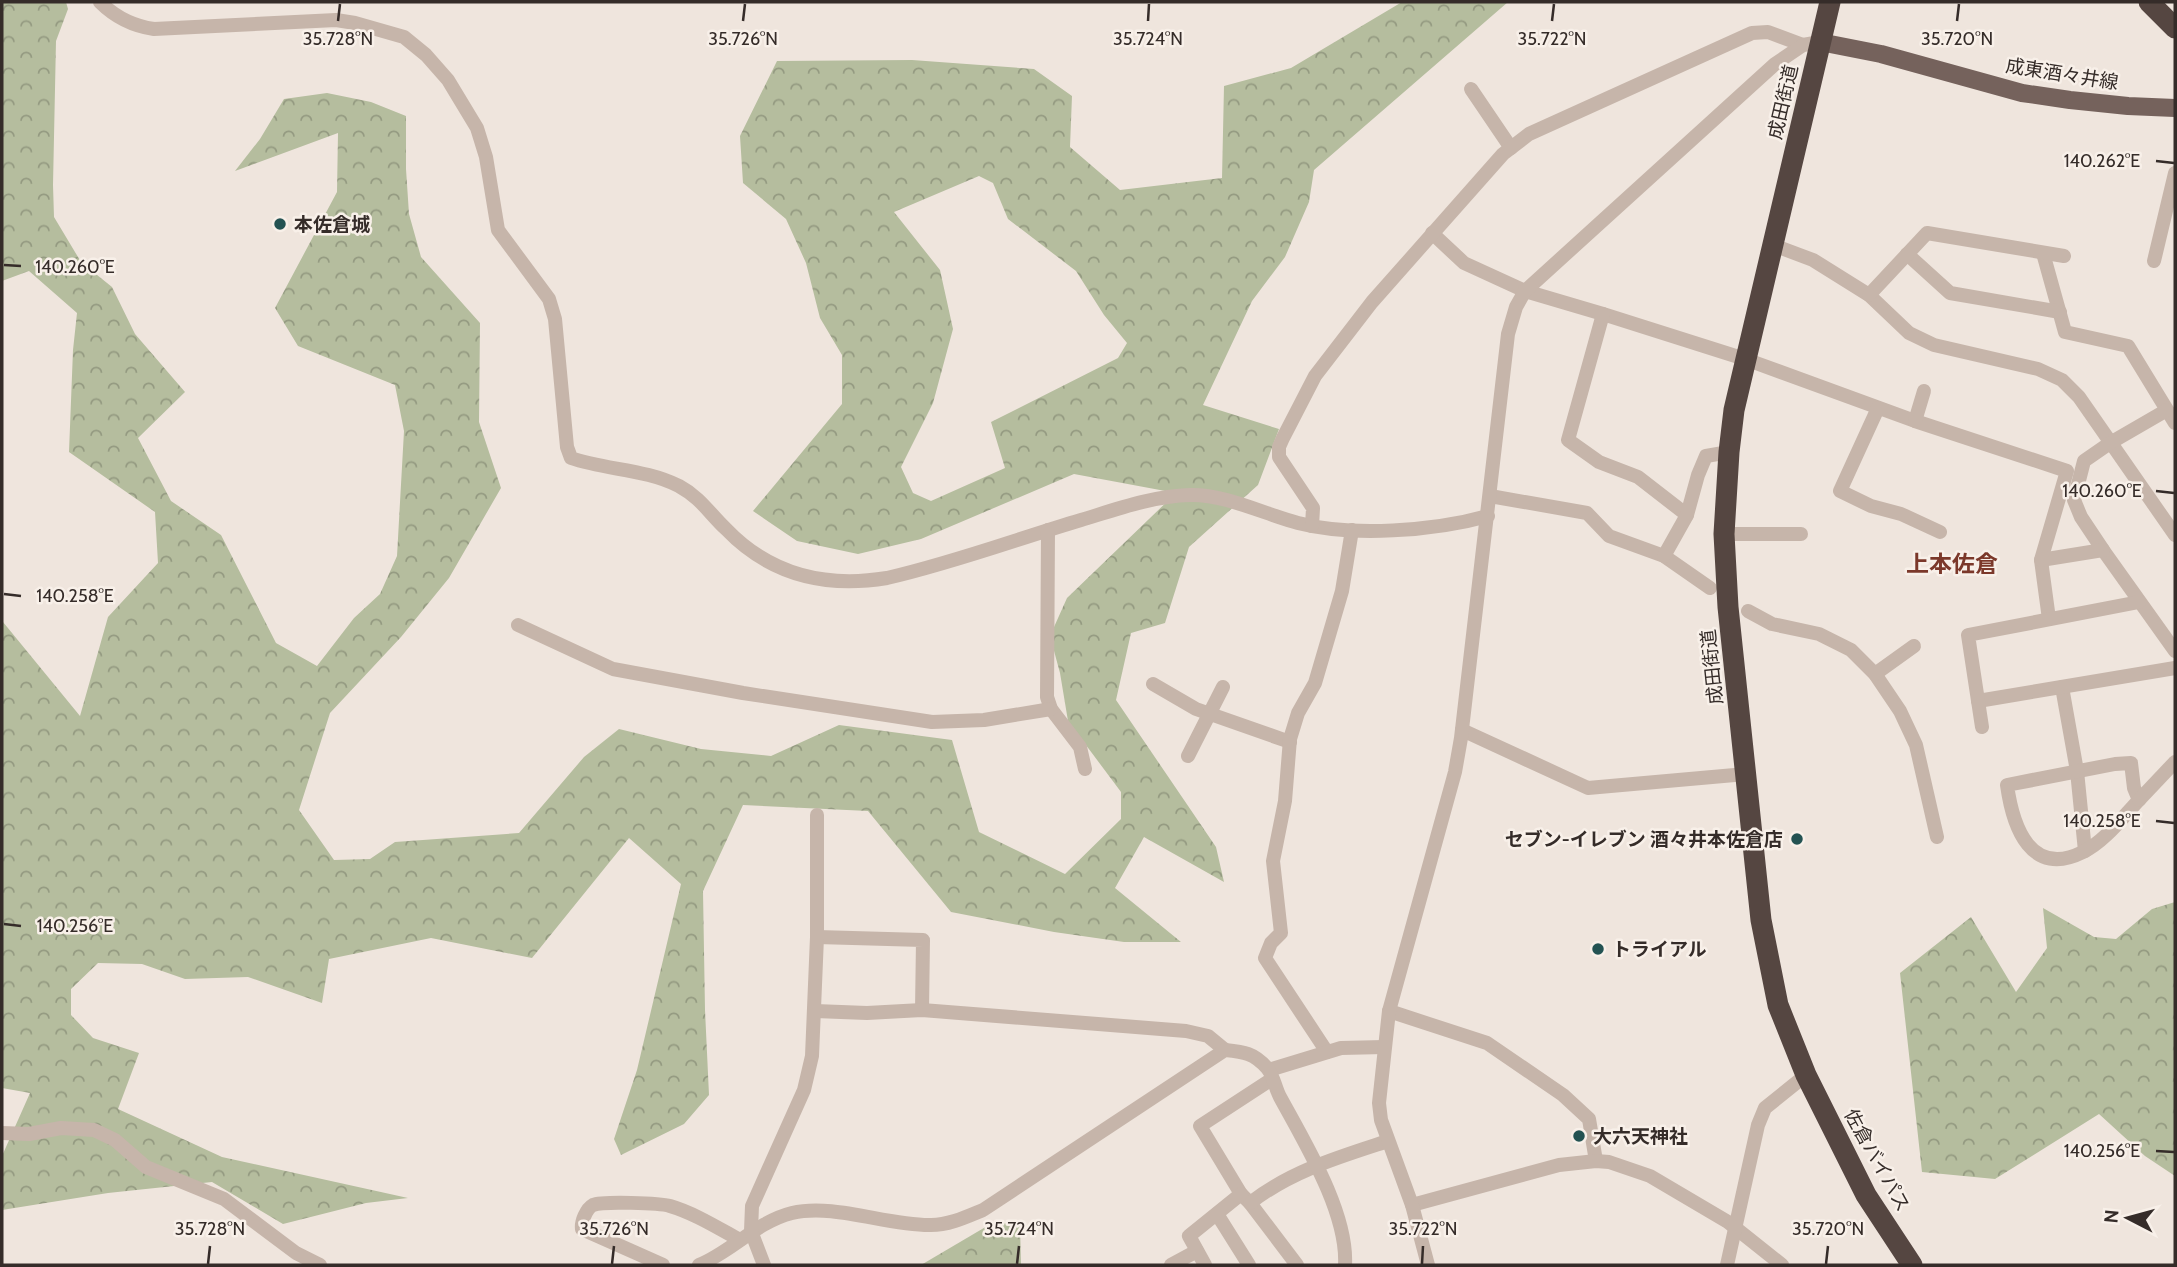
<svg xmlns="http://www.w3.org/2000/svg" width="2177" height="1267" font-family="Cabin,'Noto Sans JP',sans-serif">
<defs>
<pattern id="forest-crowns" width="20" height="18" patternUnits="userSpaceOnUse" patternTransform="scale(1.75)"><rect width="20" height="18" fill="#b5bd9e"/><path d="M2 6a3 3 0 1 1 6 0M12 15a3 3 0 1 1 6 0" fill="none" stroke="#949a81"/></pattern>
</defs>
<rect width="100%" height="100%" fill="#efe5dd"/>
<!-- forest -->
<g fill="url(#forest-crowns)" fill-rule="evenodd">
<path d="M2 2H66L68 9 56 41 53 185 54 217 81 262 112 287 135 334 185 392 138 438 171 501 221 535 276 643 317 666 354 618 380 594 397 556 404 431 395 385 298 346 275 308 337 192 338 133 235 171 260 139 284 99 327 93 371 102 406 116V169L409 214 421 257 480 323 479 422 501 488 449 578 401 637 330 713 299 810 334 860 370 859 395 842 519 833 584 757 619 729 701 749 771 756 839 725 952 740 979 832 1065 874 1121 819V792L1068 721 1060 673 1050 636 1067 598 1176 493 1074 474 921 539 858 554 797 541 753 511 842 404V355L820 318 806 263 786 219 743 183 740 136 777 61 912 60 1034 69 1072 96 1070 147 1120 190 1222 178 1224 86 1291 68 1402 2H1508L1314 170 1309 202 1285 257 1252 301 1203 405 1279 429 1258 485 1189 547 1165 623 1131 633 1116 700 1216 847 1224 882 1144 837 1115 888 1181 942H1124L1054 932 951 912 868 811 743 805 703 891 705 1010 709 1095 684 1124 621 1155 614 1139 637 1070 681 884 629 838 532 958 431 938 329 959 322 1003 248 977 185 979 142 964 98 963 71 989V1015L93 1038 139 1053 118 1109 222 1157 408 1198 366 1203 283 1224 212 1182 108 1193 2 1210V1156L30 1093 2 1088V625L3 622 80 716 108 617 158 563 155 512 69 452 73 350 77 313 29 271 2 281ZM979 176 993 183 1008 219 1076 271 1104 315 1127 343 1118 358 991 422 1005 468 931 501 913 493 901 467 933 403 953 329 940 270 894 212Z"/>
<polygon points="2175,902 2175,1176 2145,1156 2099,1114 1995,1179 1922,1172 1900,973 1971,917 2016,992 2047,948 2043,908 2094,937 2116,939 2152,909"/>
<polygon points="994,1222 1020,1225 1021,1265 921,1265"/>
</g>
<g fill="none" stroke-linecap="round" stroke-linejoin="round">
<!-- minor -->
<g stroke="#c6b5aa" stroke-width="14">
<path d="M100 2C115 17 133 26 154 29L336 20 355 23 404 37 426 55 448 80 477 128 486 157 498 230 549 299 555 319 567 447 571 458C606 470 646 469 679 486 701 498 709 513 726 529 770 575 826 588 887 578 953 563 1017 539 1081 520 1117 509 1153 496 1190 495 1225 494 1264 514 1298 523 1352 537 1434 531 1488 516"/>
<polyline points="1471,89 1511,148"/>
<polyline points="1432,233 1464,263 1525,291 1603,314 1745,359 1915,421 2067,471 2041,560 2049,619"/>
<polyline points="1773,245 1813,260 1869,295 1909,333 1934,345 2038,369 2062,380 2079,397 2175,535"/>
<polyline points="2043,253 2065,332 2128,346 2175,423"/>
<polyline points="1907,254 1950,293 2060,312"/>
<polyline points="2154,261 2175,173"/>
<polyline points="1869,295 1927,233 2064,256"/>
<polyline points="1603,314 1568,440 1599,462 1638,477 1687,515"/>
<polyline points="1878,408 1840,491 1871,506 1901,514 1940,532"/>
<polyline points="2167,410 2110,443 2084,461 2074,500 2081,517 2103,550 2175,651"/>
<polyline points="1915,421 1924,391"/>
<polyline points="1490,496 1587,513 1609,536 1664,556 1710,588"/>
<polyline points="1312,526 1313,508 1279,457 1279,447 1283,438 1315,376 1372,302 1503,154 1529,134 1752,33 1768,32 1803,45"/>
<polyline points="1048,530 1047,697 1051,709 1080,747 1085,769"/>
<polyline points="1724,534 1801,534"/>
<polyline points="1664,556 1687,515 1698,475 1706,456 1729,452"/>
<polyline points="2041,560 2103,550"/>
<polyline points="1748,611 1772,624 1819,634 1851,650 1875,674 1900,711 1916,745 1937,837"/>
<polyline points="518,625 613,669 743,693 932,722 984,720 1051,709"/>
<polyline points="1875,674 1914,646"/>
<polyline points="1153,684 1196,709 1290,742"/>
<polyline points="2062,687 2077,771 2085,851"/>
<polyline points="1978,701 2175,668"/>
<polyline points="1982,727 1968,635 2139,602"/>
<polyline points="1462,730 1588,788 1746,774"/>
<polyline points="1188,756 1223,687"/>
<path d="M2131 763 2134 788 2139 800C2122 818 2105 841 2083 852 2031 878 2013 828 2007 785L2115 764Z"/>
<polyline points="2139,800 2175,762"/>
<polyline points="817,937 923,940 922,1010"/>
<polyline points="815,1011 867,1013 922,1010 1186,1031 1208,1036 1225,1050"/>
<polyline points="1389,1011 1487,1043 1563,1095 1589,1119 1596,1161"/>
<polyline points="1327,1052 1265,958 1271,943 1281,933 1273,861 1285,801 1290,739 1298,713 1315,683 1342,591 1352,530"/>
<polyline points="1269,1070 1341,1048 1384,1047"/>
<polyline points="1272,1079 1200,1126 1241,1194 1250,1203 1297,1265"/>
<polyline points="2,1133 29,1134 61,1128 94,1130 115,1140 146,1167 224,1199 296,1253 320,1265"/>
<path d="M1250 1203C1291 1171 1339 1157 1388 1141"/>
<polyline points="1412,1205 1559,1165 1596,1161 1609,1162 1650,1176 1728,1222 1782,1265"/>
<polyline points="1217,1214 1249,1265"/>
<path d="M663 1265 582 1229C581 1222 586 1209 593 1205 602 1201 660 1203 670 1206 694 1213 718 1228 740 1240"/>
<path d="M699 1265C733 1251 756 1222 792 1213 834 1203 888 1226 931 1225 949 1225 966 1217 983 1210L1225 1050C1244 1052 1254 1053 1267 1068 1274 1076 1275 1088 1280 1097 1305 1143 1348 1213 1345 1265"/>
<polyline points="764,1265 751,1231 752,1206 804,1090 812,1056 817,937 817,815"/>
<polyline points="1171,1265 1197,1251"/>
<polyline points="1205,1265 1189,1236 1241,1194"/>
<polyline points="1428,1265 1412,1205 1381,1120 1379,1103 1389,1011 1455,772 1461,738 1508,334 1516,307 1525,291 1775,64 1803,45 1820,42"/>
<polyline points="1727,1265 1758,1125 1765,1108 1806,1075"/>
</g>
<!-- major -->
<polyline stroke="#75625c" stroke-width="18" points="1820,42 1881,54 2022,93 2070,100 2128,106 2175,108"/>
<!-- highway -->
<g stroke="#554641" stroke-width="21">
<polyline points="1830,2 1734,410 1729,452 1724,534 1728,607 1761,920 1778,1005 1806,1075 1866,1195 1912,1265"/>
<polyline points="2149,2 2175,28"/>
</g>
</g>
<!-- ticks -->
<path fill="none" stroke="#352c29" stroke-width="2.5" d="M338 21 340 4M743 21 745 4M1148 21 1149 4M1552 21 1554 4M1957 21 1959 4M2156 161 2174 163M4 265 21 266M2156 491 2174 493M4 594 21 596M2156 821 2174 823M4 924 21 926M2156 1151 2174 1152M208 1264 210 1246M612 1264 614 1246M1017 1264 1019 1246M1422 1264 1423 1246M1826 1264 1828 1246"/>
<!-- markers -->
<g fill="#235252" stroke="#f8f0e9" stroke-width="2.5">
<circle cx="280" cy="224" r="7"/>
<circle cx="1797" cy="839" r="7"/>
<circle cx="1598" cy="949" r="7"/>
<circle cx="1579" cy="1136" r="7"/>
</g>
<g text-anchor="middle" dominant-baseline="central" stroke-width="5" stroke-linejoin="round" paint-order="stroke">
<!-- street labels -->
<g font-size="19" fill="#352c29" stroke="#f8f0e9">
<text transform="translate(2062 74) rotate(9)">成東酒々井線</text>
<text transform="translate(1783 102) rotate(-77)">成田街道</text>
<text transform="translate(1712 667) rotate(-96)">成田街道</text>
<text transform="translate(1877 1160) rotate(61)">佐倉バイパス</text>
</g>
<!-- poi labels -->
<g font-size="19" font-weight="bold" fill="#352c29" stroke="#f8f0e9" text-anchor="start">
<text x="294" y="224">本佐倉城</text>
<text x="1783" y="839" text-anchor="end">セブン-イレブン 酒々井本佐倉店</text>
<text x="1612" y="949">トライアル</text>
<text x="1593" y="1136">大六天神社</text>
</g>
<!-- quarter labels -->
<g font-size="23" font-weight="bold" fill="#7b382a" stroke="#f8f0e9">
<text x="1952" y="564">上本佐倉</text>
</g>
</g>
<g font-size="18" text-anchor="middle" fill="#352c29" stroke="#f8f0e9" stroke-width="5" stroke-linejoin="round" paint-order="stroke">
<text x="338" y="45">35.728°N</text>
<text x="743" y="45">35.726°N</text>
<text x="1148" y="45">35.724°N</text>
<text x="1552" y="45">35.722°N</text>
<text x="1957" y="45">35.720°N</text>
<text x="2102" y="167">140.262°E</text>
<text x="75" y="273">140.260°E</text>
<text x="2102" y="497">140.260°E</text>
<text x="75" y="602">140.258°E</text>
<text x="2102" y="827">140.258°E</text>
<text x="75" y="932">140.256°E</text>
<text x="2102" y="1157">140.256°E</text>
<text x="210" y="1235">35.728°N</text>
<text x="614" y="1235">35.726°N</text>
<text x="1019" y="1235">35.724°N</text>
<text x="1423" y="1235">35.722°N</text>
<text x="1828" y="1235">35.720°N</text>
</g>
<!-- border -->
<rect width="2177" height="1267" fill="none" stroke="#352c29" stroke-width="7"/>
<!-- north arrow -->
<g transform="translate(2128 1218) rotate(276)" stroke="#f8f0e9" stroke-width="5" paint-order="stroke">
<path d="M0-5L12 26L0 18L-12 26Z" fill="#352c29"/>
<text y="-10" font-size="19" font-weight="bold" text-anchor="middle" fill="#352c29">N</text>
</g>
</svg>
